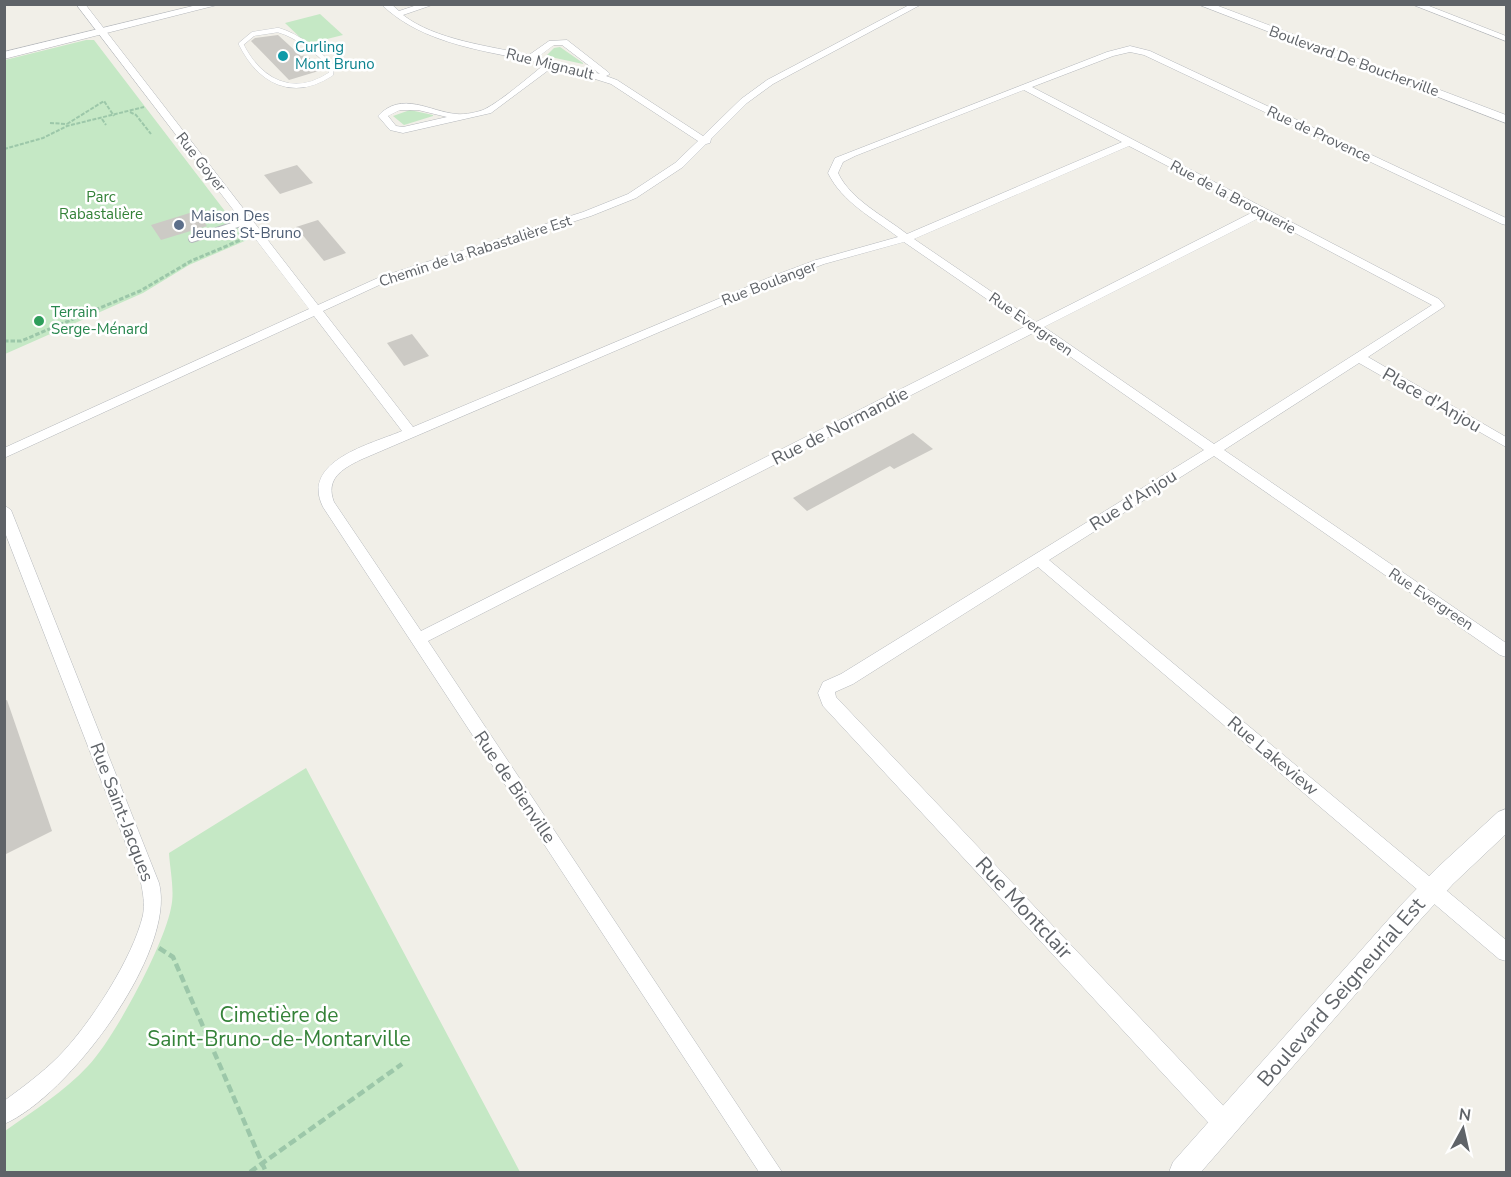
<svg xmlns="http://www.w3.org/2000/svg" width="1511" height="1177" font-family="'Nunito Sans',sans-serif">
<rect width="100%" height="100%" fill="#f1efe8"/>
<!-- green -->
<g fill="#c5e8c5">
<polygon points="320,14 343,35 307,44 285,23"/>
<polygon points="86,40 94,40 247,240 189,265 143,293 5,354 5,60"/>
<polygon points="560,47 583,63 583,64 546,56 554,48"/>
<polygon points="410,110 433,115 433,116 404,125 393,116"/>
<path d="M306 768 520 1172H5V1131C33 1111 64 1092 88 1066 114 1039 164 945 171 908 175 891 170 870 169 853Z"/>
</g>
<!-- building -->
<g fill="#cccac5">
<polygon points="278,35 301,56 306,55 322,70 289,80 251,41 255,38"/>
<polygon points="297,165 313,183 280,194 264,175"/>
<polygon points="196,211 207,226 161,240 151,225"/>
<polygon points="318,220 346,253 324,261 296,227"/>
<polygon points="412,334 429,356 404,366 387,343"/>
<polygon points="913,433 933,449 894,469 890,466 807,511 793,498"/>
<polygon points="7,700 52,831 4,855 4,701"/>
</g>
<g fill="none" stroke-linecap="round" stroke-linejoin="round">
<defs>
<path id="service-far1" d="M278 30C299 36 317 52 332 66L331 74C293 99 260 82 241 44L253 34Z"/>
<polyline id="service" points="192,239 247,221"/>
<g id="minor">
<path d="M76 4H85L318 305 380 277 583 212 628 194 675 163 698 141 611 84 554 66 491 113 403 133 390 130 378 116C402 90 430 112 457 114 464 115 479 112 485 109 501 101 530 76 545 64 490 51 424 46 381 4H391L399 11 420 4H435L403 15C435 40 490 46 529 55L549 41 567 40 608 72 610 74 606 76 617 80 703 136 741 99 767 80 911 4H922L773 84 747 103 711 139 710 143 706 144 683 167 636 198 591 216 388 281 323 311 413 427 773 276 816 260 898 237C873 218 842 202 828 173L835 158 1107 52 1130 46 1150 51 1506 218V225L1502 224 1144 55 1130 52 1113 56 1032 87 1439 299 1445 306 1368 357 1506 437V447L1359 363 1224 450 1506 643V657L1500 655 1214 456 1049 560 1506 940V961L1499 959 1038 567 853 684 835 692 836 697 1233 1116 1236 1124 1233 1132 1225 1135 1217 1132 823 706 818 693 823 682 841 674 1204 450 1035 332 428 641 782 1172H759L323 507C300 461 371 444 402 431L314 316 4 458V448L309 309ZM554 45H562L600 74 538 57ZM1024 90 1122 142 907 234C884 216 851 200 838 173L843 162 855 156ZM400 110H418L447 117 403 127 396 126 388 116ZM1129 146 1255 211 1036 322 914 239ZM1263 216 1432 305 1214 444 1044 327ZM904 242 1026 326 421 631 334 502C325 479 342 469 360 460L781 280 824 264Z"/>
<polygon points="1411,4 1424,4 1506,36 1506,41"/>
<path d="M4 505 11 510 159 883C177 952 67 1098 4 1124V1101C23 1087 42 1073 58 1057 89 1026 133 958 143 915 145 904 143 893 141 883L4 530Z"/>
</g>
<g id="tertiary">
<polygon points="201,4 221,4 4,59 4,52"/>
<polygon points="1197,4 1213,4 1506,115 1506,123"/>
<polygon points="1506,809 1506,834 1453,884 1421,919 1201,1172 1169,1172 1173,1162 1403,903 1437,868 1498,812"/>
</g>
</defs>
<!-- service-far1 casing -->
<use href="#service-far1" stroke="#b5b8bc" stroke-width="5"/>
<!-- service casing -->
<use href="#service" stroke="#b5b8bc" stroke-width="8"/>
<!-- minor casing -->
<use href="#minor" stroke="#b5b8bc" stroke-width="1"/>
<!-- tertiary casing -->
<use href="#tertiary" stroke="#b5b8bc" stroke-width="1"/>
<!-- path-far2 -->
<g stroke="#9cc7a9" stroke-width="2" stroke-dasharray="4 1.5" stroke-linecap="butt">
<polyline points="130,112 136,115 151,134"/>
<polyline points="102,119 106,125"/>
<polyline points="50,123 67,124"/>
<polyline points="67,124 104,101 114,116"/>
<polyline points="4,149 43,138 67,126 144,107"/>
</g>
<!-- path-far1 -->
<polyline stroke="#9cc7a9" stroke-width="3" stroke-dasharray="4.5 2" stroke-linecap="butt" points="4,341 21,341 140,291 191,261 243,239"/>
<!-- path -->
<g stroke="#9cc7a9" stroke-width="4.5" stroke-dasharray="8 4" stroke-linecap="butt">
<polyline points="159,948 173,957 266,1172"/>
<polyline points="250,1172 402,1064"/>
</g>
<!-- service-far1 -->
<use href="#service-far1" stroke="#fff" stroke-width="4.5"/>
<!-- service -->
<use href="#service" stroke="#fff" stroke-width="6"/>
<!-- minor -->
<use href="#minor" fill="#fff" fill-rule="evenodd"/>
<!-- tertiary -->
<use href="#tertiary" fill="#fff" fill-rule="evenodd"/>
</g>
<!-- markers -->
<circle fill="#0f9aa8" stroke="#fff" stroke-width="2" cx="283" cy="56" r="6"/>
<circle fill="#5c6f8a" stroke="#fff" stroke-width="2" cx="179" cy="225" r="6"/>
<circle fill="#2e9e5b" stroke="#fff" stroke-width="2" cx="39" cy="321" r="6"/>
<g text-anchor="middle" dominant-baseline="central" stroke-width="5" stroke-linejoin="round" paint-order="stroke">
<!-- far-culture labels -->
<g font-size="15" fill="#0d838f" stroke="#fff" text-anchor="start">
<text x="295" y="47">Curling<tspan x="295" dy="17">Mont Bruno</tspan></text>
</g>
<!-- far-street labels -->
<g font-size="15" fill="#5f6368" stroke="#fff">
<text transform="translate(1354 61) rotate(20)">Boulevard De Boucherville</text>
<text transform="translate(550 64) rotate(14)">Rue Mignault</text>
<text transform="translate(1319 134) rotate(25)">Rue de Provence</text>
<text transform="translate(201 162) rotate(52)">Rue Goyer</text>
<text transform="translate(1233 197) rotate(28)">Rue de la Brocquerie</text>
<text transform="translate(475 251) rotate(-18)">Chemin de la Rabastalière Est</text>
<text transform="translate(769 283) rotate(-21)">Rue Boulanger</text>
<text transform="translate(1031 324) rotate(35)">Rue Evergreen</text>
<text transform="translate(1431 599) rotate(34)">Rue Evergreen</text>
</g>
<!-- far-park labels -->
<g font-size="15" fill="#348238" stroke="#fff">
<text x="101" y="197">Parc<tspan x="101" dy="17">Rabastalière</tspan></text>
</g>
<!-- far-service labels -->
<g font-size="15" fill="#4e5e75" stroke="#fff" text-anchor="start">
<text x="191" y="216">Maison Des<tspan x="191" dy="17">Jeunes St-Bruno</tspan></text>
</g>
<!-- far-leisure labels -->
<g font-size="15" fill="#27864d" stroke="#fff" text-anchor="start">
<text x="51" y="312">Terrain<tspan x="51" dy="17">Serge-Ménard</tspan></text>
</g>
<!-- street labels -->
<g font-size="18" fill="#5f6368" stroke="#fff">
<text transform="translate(1432 400) rotate(30)">Place d'Anjou</text>
<text transform="translate(840 426) rotate(-27)">Rue de Normandie</text>
<text transform="translate(1133 500) rotate(-32)">Rue d'Anjou</text>
<text transform="translate(1273 756) rotate(40)">Rue Lakeview</text>
<text transform="translate(515 787) rotate(56)">Rue de Bienville</text>
<text transform="translate(122 812) rotate(69)">Rue Saint-Jacques</text>
</g>
<!-- near-street labels -->
<g font-size="21" fill="#5f6368" stroke="#fff">
<text transform="translate(1024 908) rotate(47)">Rue Montclair</text>
<text transform="translate(1341 992) rotate(-49)">Boulevard Seigneurial Est</text>
</g>
<!-- near-park labels -->
<g font-size="21" fill="#348238" stroke="#fff">
<text x="279" y="1015">Cimetière de<tspan x="279" dy="24">Saint-Bruno-de-Montarville</tspan></text>
</g>
</g>
<!-- border -->
<rect width="1511" height="1177" fill="none" stroke="#5f6368" stroke-width="12"/>
<!-- north arrow -->
<g transform="translate(1463 1129) rotate(8)" stroke="#ffffff" stroke-width="4.5" paint-order="stroke">
<path d="M0-4.5L10 22L0 15L-10 22Z" fill="#5f6368"/>
<text y="-9" font-size="16" font-weight="bold" text-anchor="middle" fill="#5f6368">N</text>
</g>
</svg>
